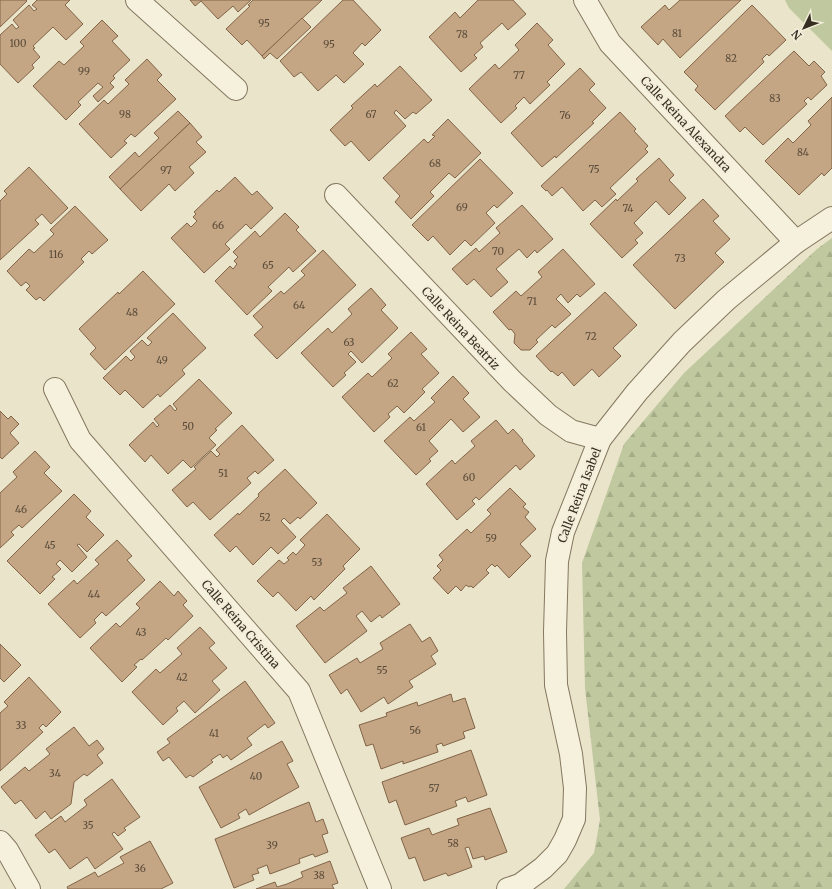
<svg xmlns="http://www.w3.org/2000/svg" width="832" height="889" font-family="Merriweather,serif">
<defs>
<pattern id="forest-firs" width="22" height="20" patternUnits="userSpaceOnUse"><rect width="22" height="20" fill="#bfc89e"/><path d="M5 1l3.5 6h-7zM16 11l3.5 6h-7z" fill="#a5ac88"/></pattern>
</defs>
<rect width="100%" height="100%" fill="#eae4ca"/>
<!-- forest -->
<polygon fill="url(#forest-firs)" points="832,238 832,889 564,889 594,853 600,820 585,688 582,563 624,444 684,373 817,249"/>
<!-- park -->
<polygon fill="#bfc89e" points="785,0 832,0 832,51 789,8"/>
<!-- building -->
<g fill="#c4a584" stroke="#826548">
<polygon points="0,0 26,0 27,1 0,27"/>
<polygon points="37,0 70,0 65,5 83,24 66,40 53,27 33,46 35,48 33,49 40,57 32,65 34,68 18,83 0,64 0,35 12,24 16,29 19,27 13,20 29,5 34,11 37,9 32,5"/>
<polygon points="190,0 251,0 238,12 233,6 218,19 201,1 195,6"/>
<polygon points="253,0 322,0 262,56 247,40 242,45 226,29 250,6 248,5"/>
<polygon points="343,0 353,0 381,30 365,46 362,43 353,53 364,64 344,83 336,75 318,91 301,72 294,77 280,61"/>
<polygon points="478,0 513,0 526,14 508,30 502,23 480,43 483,47 474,55 477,58 461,72 429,37 455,12 460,18"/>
<polygon points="680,0 741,0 680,58 663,39 658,45 641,27 665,5 669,10"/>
<polygon points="752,5 786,40 769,56 767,54 762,59 764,62 715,110 695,90 698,86 684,72"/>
<polygon points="302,18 311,27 277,59 270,53 264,59 262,56"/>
<polygon points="102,20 118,36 112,41 130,60 113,76 115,78 110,83 114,87 98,102 93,96 103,87 98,83 78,102 81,105 66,120 33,86 59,61 64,65 84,46 80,42"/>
<polygon points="537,23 553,40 548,45 565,64 547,82 550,85 530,104 524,97 515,106 517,108 501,123 469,89 495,64 499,69 519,50 515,45"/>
<polygon points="794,51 809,66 814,61 825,72 821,76 827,85 811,100 808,97 804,101 807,104 763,145 745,127 740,132 725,116"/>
<polygon points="147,59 162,75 157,80 176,99 135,137 131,134 124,141 127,143 111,158 79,124 104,100 108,104 129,84 125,80"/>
<polygon points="400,66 432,100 416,114 413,112 405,119 396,110 394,113 406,126 369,161 351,141 345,146 330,130 353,108 351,106 375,84 377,87"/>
<polygon points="580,68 595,84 589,90 606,108 592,122 594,123 556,158 555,156 542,167 511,133"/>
<polygon points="832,97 832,168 824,176 822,173 799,195 765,161 788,138 793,143 811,125 808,121"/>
<polygon points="178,111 190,123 120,189 109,177 135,152 139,157 159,138 154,133"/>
<polygon points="620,112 636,129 634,131 648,146 645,149 648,152 610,188 616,194 602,207 595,200 583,211 562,187 552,196 547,190 546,191 541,186"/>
<polygon points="448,119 481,153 455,178 449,173 430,192 434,196 411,219 395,202 400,196 383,178 424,139 428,143 435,136 432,135"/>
<polygon points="190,123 202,137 196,142 206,152 189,167 194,173 175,191 169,184 141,211 120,189"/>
<polygon points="659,158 674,175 669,180 686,198 669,215 656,201 634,223 643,233 635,240 638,243 622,258 590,224 616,199 617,201 638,181 636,179"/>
<polygon points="480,159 513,193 497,208 494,205 486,213 495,223 471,246 465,240 450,255 433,236 428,241 412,225"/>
<polygon points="29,167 68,208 51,224 42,214 35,220 39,224 0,260 0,201 7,194 4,191"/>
<polygon points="235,177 252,195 257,191 273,208 251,229 246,224 225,244 230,249 204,273 171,238 187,223 191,227 197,221 193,217 196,214 194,212 217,190 219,192"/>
<polygon points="703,199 719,216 713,221 730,239 715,253 724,262 675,309 633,265"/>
<polygon points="522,205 553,239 537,253 535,250 527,258 519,249 496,269 508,282 491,297 474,279 467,285 452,269 476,248 479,252 500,233 496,228"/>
<polygon points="75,206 108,240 92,254 89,251 81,259 84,262 44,301 40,297 36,300 26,290 30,286 26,282 21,286 7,271 29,249 34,253 54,234 50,230"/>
<polygon points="285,213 299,227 296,230 316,251 293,272 289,267 268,287 272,291 247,315 215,281 230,266 233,269 237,264 234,261 238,257 233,252 255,231 260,237"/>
<polygon points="563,249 595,284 580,297 577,294 568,303 561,294 556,299 571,314 555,328 552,325 536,340 538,342 530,350 521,350 514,343 515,334 511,329 509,330 493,312 516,291 521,296 542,277 538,272"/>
<polygon points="323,250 356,285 277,359 254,335 263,327 253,316 281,291 284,294 305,275 301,271"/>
<polygon points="143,271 175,304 105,370 90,354 96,348 79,329 118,292 119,294"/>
<polygon points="371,288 386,305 381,310 398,328 362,363 351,351 348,354 356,362 344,373 346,375 333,387 301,353 328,328 332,333 352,314 348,309"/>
<polygon points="605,292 637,325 613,348 621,356 599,377 592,369 574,386 562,372 558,376 552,371 551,372 536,356"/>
<polygon points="173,313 206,348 182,370 185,374 160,397 158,394 143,408 125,390 120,395 103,378 126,356 131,361 135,357 130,351 142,340 148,346 152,342 147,338"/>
<polygon points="411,332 427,349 421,354 439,373 422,389 425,392 404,413 397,406 388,414 390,417 374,432 342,397 368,373 372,377 392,358 388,354"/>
<polygon points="453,376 469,393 463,399 480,417 463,432 451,419 429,441 438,451 429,459 431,461 416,475 384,441 410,417 414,421 435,402 431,398"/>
<polygon points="199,379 232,413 215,429 217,430 209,438 216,445 191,468 183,460 168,474 151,455 145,462 129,445 153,422 157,427 159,425 154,419 170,405 175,411 177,409 173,404"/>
<polygon points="0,411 8,419 11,416 19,424 10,433 19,443 2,459 0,457"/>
<polygon points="496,420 508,434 513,429 523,440 522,441 535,456 520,470 516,465 479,500 476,497 472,501 475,504 457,520 426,484 452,460 455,464 475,446 471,441"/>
<polygon points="242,425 274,460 258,474 255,471 247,478 251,483 210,520 193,502 187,507 172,490 196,469 194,467 211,451 217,457 220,454 216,450"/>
<polygon points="35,451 50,467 44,473 62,491 22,528 19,525 11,532 14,535 0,548 0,493 17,477 13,472"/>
<polygon points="285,469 317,503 300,519 298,517 290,524 284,518 281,521 296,537 278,554 271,547 253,565 236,546 230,552 214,535 238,513 239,515 259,496 258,494"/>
<polygon points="510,488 526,504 523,507 529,512 525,517 536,529 520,544 531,556 509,578 497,565 495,567 492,564 486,570 489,573 473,588 471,586 469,587 466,585 461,591 456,586 448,594 433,578 441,570 437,566 443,560 439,555 467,529 471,533 491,514 487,510"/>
<polygon points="74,494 91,511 86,517 104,535 87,552 79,544 77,545 87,557 72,572 60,560 56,564 61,569 52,577 55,579 40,594 7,561"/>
<polygon points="327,514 360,549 343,566 345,569 314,600 311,596 296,611 278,592 273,597 257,581 279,560 284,564 289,560 287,558 293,552 296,555 305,545 300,540"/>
<polygon points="117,540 132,556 127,560 145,580 106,616 102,612 94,620 96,623 80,638 48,604 74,580 77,584 99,564 95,560"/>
<polygon points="371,566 400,604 382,618 380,615 371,622 362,611 356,616 367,631 325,663 296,626 320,607 324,611 347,593 343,588"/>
<polygon points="160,581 174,596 178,591 187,601 183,605 193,616 168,640 166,638 142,660 141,659 134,665 137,667 122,682 90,648 116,623 120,627 140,608 136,604"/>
<polygon points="410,624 422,642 430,637 438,651 431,656 436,664 409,681 413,687 388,704 384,697 361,712 347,689 341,694 329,675 357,658 360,663 383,649 380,643"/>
<polygon points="200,627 215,643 209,648 227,668 212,681 220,690 195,713 184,701 176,708 178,711 163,725 132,692 156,669 160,673 182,654 177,648"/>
<polygon points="0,644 21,665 4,682 0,678"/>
<polygon points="29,677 61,712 46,727 43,724 39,728 43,732 0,771 0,713 8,706 4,702"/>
<polygon points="245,681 275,723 268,728 265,724 247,738 252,745 231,760 227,755 223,758 220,754 211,760 213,762 193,777 190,775 186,778 169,757 163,761 157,752 170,743 167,739"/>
<polygon points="451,694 453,702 465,698 475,728 463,732 465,738 443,746 442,743 436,745 438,752 403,764 403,761 381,769 373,744 366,746 359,725 387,716 386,713 417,702 418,706"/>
<polygon points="74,727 89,746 97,740 104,749 97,755 103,763 87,776 84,774 74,782 71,804 51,819 45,811 36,819 21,800 15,804 1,787 25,767 29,771 50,754 46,749"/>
<polygon points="282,741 293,761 287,764 299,787 249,815 246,809 238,814 240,818 221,828 199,787"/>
<polygon points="471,750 487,795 468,802 466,797 455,801 457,806 405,825 396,800 389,803 382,782"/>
<polygon points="112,779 140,817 124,828 126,830 118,836 114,832 112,834 123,849 95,869 87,857 70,869 55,849 49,853 35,835 61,816 65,822 87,805 84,800"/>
<polygon points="309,802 316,822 323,819 328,833 322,835 328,852 315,857 313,854 299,859 300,863 270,874 267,865 257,869 259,873 252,875 254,880 234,888 215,839"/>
<polygon points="490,808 507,852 485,860 484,856 473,859 469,847 465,848 472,867 448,876 446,873 424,881 415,857 409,859 401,838 429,828 432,835 459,825 457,819"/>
<polygon points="150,841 173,883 161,889 68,889 67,887 95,872 98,877 124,863 120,857"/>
<polygon points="330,861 338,883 332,885 334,889 256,889 275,882 277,887 287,884 303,877 301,872"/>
</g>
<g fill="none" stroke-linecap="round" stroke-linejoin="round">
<defs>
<g id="street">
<polyline points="137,0 236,89"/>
<polyline points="585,0 610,43 796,242"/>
<polyline points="336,195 512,381 548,415 571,431 600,439"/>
<polyline points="55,389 80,440 299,691 380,889"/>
<polyline points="0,842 7,850 29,889"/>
<polyline points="508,889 520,885 543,868 557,854 565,840 574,819 575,788 571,754 556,685 555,632 557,561 563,532 600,439 637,392 682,342 726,300 796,242 832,218"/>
</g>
</defs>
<!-- street casing -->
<use href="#street" stroke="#857760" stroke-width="24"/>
<!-- street -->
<use href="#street" stroke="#f6f1dc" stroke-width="22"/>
</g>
<g text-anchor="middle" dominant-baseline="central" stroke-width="4" stroke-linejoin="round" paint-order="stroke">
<!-- number labels -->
<g font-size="10" fill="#5a4c3a">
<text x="264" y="23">95</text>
<text x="677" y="33">81</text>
<text x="462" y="34">78</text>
<text x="18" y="43">100</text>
<text x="329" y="44">95</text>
<text x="731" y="58">82</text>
<text x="84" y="71">99</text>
<text x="519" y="75">77</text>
<text x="775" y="98">83</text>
<text x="125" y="114">98</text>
<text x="371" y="114">67</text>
<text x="565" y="115">76</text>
<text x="803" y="152">84</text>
<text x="435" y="163">68</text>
<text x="594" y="169">75</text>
<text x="166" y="170">97</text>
<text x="462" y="207">69</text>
<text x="628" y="208">74</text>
<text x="218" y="225">66</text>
<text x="498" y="251">70</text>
<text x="56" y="254">116</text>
<text x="680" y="258">73</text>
<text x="268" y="265">65</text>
<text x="532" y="301">71</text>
<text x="299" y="305">64</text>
<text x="132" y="312">48</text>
<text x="591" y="336">72</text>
<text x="349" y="342">63</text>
<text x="162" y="360">49</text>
<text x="393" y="383">62</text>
<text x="188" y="426">50</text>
<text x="421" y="427">61</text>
<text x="223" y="473">51</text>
<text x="469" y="477">60</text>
<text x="21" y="509">46</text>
<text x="265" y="517">52</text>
<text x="491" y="538">59</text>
<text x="50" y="545">45</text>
<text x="317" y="562">53</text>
<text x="94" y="594">44</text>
<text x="141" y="632">43</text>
<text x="382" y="670">55</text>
<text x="182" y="677">42</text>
<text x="21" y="725">33</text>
<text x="415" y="730">56</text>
<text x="214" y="733">41</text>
<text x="55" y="773">34</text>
<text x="256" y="776">40</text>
<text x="434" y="788">57</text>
<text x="88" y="825">35</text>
<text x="453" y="843">58</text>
<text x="272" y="845">39</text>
<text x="140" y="868">36</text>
<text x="319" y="875">38</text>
</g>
<!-- street labels -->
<g font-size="12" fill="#372e22" stroke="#f2eed9">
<text transform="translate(686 124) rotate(47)">Calle Reina Alexandra</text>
<text transform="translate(461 328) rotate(47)">Calle Reina Beatriz</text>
<text transform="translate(579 495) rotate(-69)">Calle Reina Isabel</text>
<text transform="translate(241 624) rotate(49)">Calle Reina Cristina</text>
</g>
</g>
<!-- north arrow -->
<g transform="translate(804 28) rotate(227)" stroke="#f2eed9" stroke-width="3" paint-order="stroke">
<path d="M0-3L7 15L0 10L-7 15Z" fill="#372e22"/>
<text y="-6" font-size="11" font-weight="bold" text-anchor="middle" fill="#372e22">N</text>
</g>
</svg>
